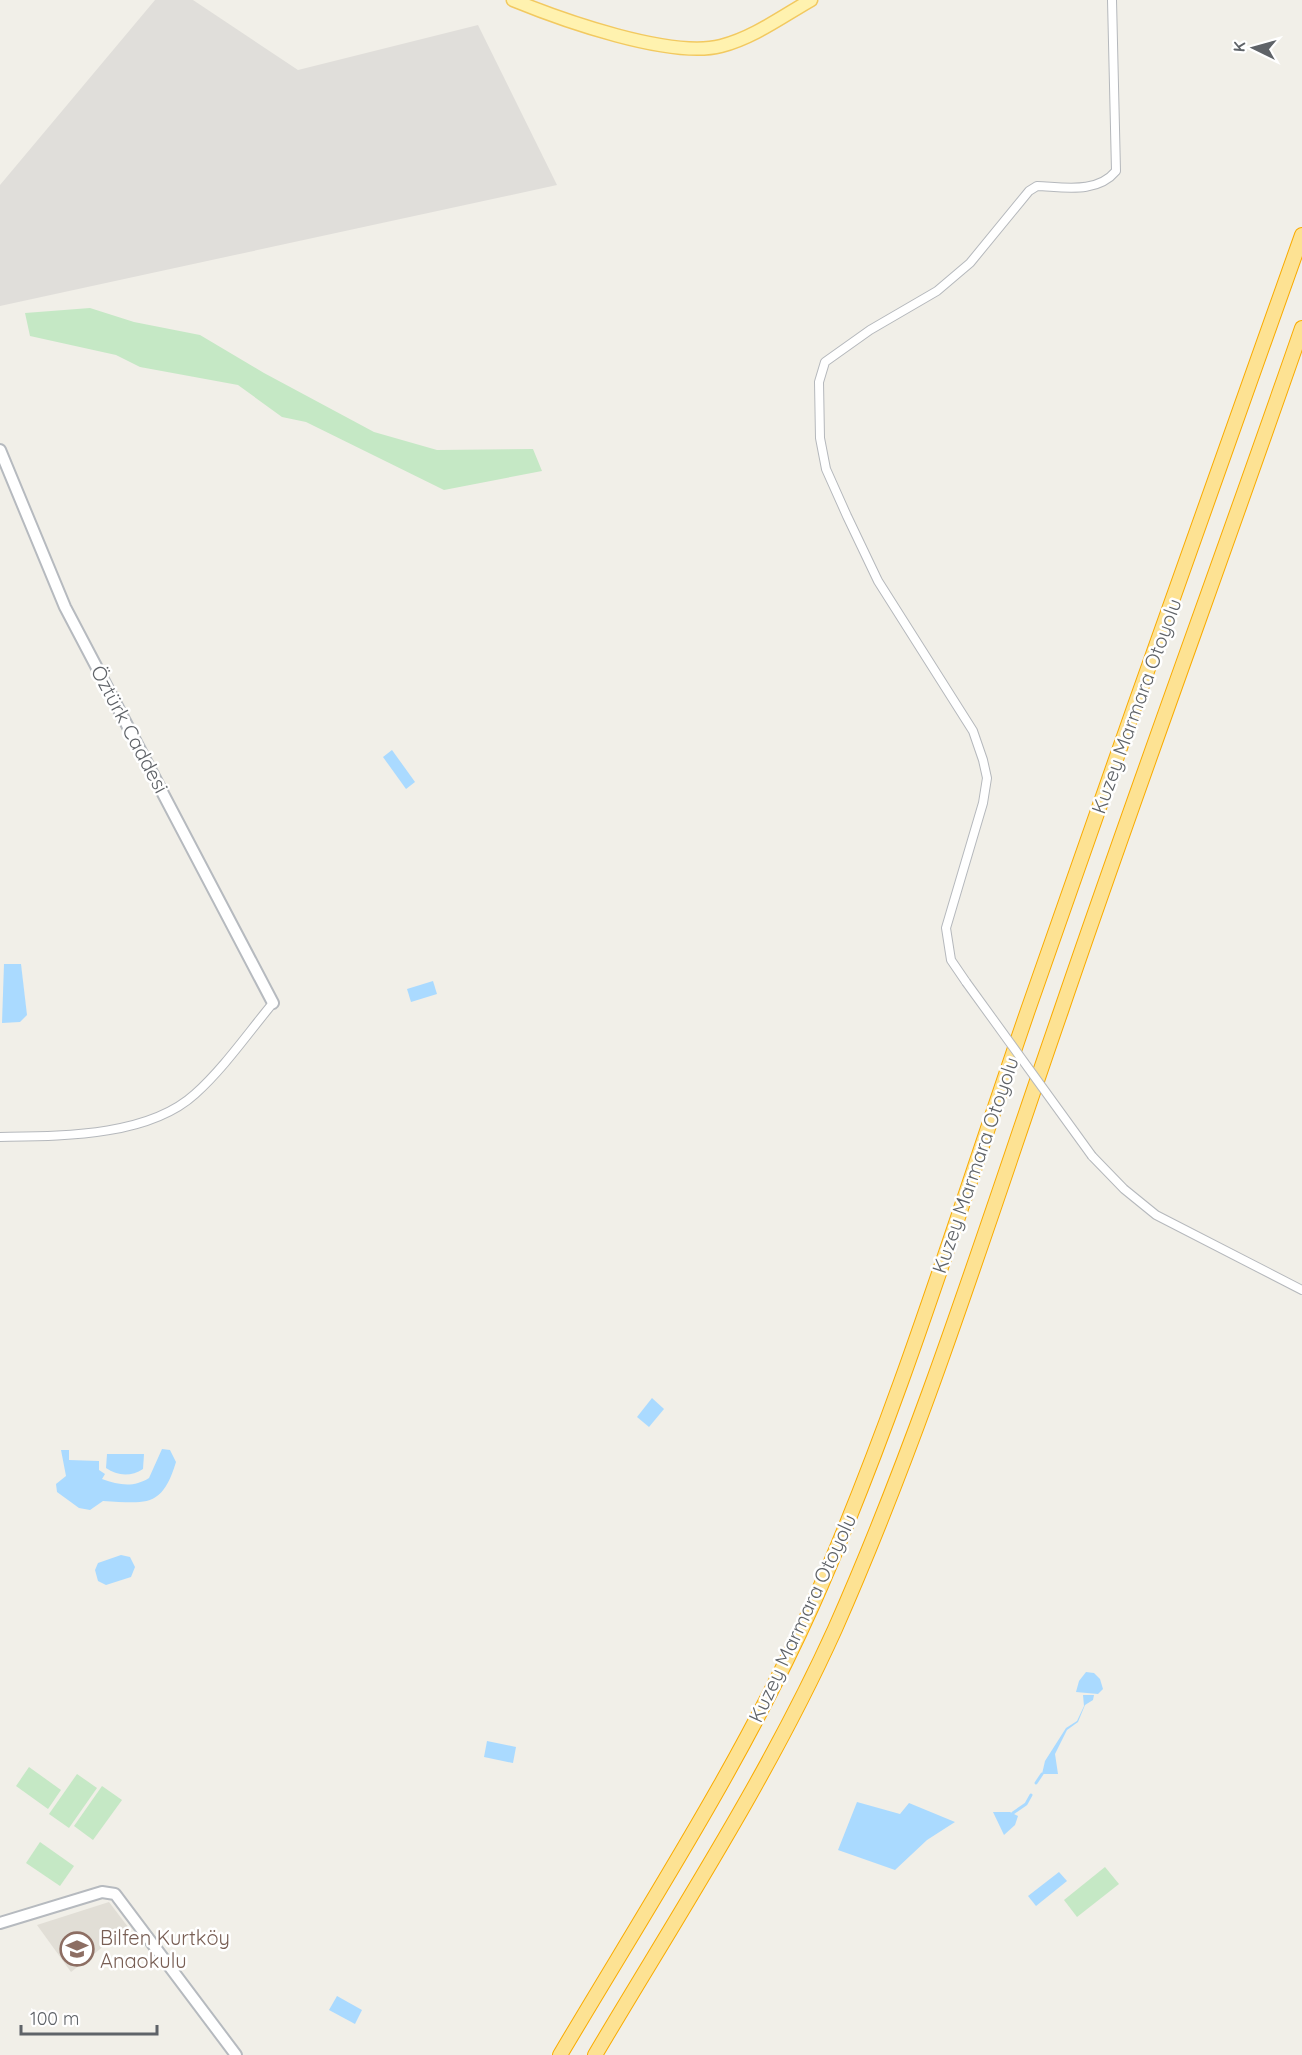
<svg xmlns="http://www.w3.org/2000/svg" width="1302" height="2055" font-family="Quicksand,sans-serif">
<rect width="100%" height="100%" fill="#f1efe8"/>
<!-- industrial -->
<polygon fill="#e0deda" points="155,0 193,0 298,70 478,25 557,185 0,306 0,185"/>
<!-- education -->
<polygon fill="#e1ded6" points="109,1902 128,1927 71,1972 37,1925"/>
<!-- green -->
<g fill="#c5e8c5">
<polygon points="90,308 134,322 200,335 264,373 374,432 437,450 533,449 542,471 444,490 306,422 282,417 238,385 140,367 116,355 30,336 25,313"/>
<polygon points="29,1767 61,1790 48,1809 16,1786"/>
<polygon points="77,1774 97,1788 69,1828 49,1814"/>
<polygon points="102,1786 122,1800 93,1840 74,1826"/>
<polygon points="40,1842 74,1866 60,1886 26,1863"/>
<polygon points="1105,1867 1119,1884 1077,1917 1064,1900"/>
</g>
<!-- water -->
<g fill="#aadaff">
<polygon points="392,750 415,782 406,789 383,757"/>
<polygon points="4,964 21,964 27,1015 20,1022 2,1023"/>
<polygon points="433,981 437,994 411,1002 407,989"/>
<polygon points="652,1398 664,1409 649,1427 637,1417"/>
<path d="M162 1449 170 1450 176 1462C162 1509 145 1503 103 1501L90 1510 79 1508 57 1492 56 1484 66 1476 61 1450H69V1460L99 1461V1470L105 1474 102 1479C119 1485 133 1488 149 1478Z"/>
<path d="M107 1454H144L143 1469C131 1477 117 1476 106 1468Z"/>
<polygon points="121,1555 130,1557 135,1567 131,1577 106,1585 98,1581 95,1570 98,1563"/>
<polygon points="1086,1672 1094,1673 1100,1679 1103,1689 1098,1694 1076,1692 1079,1681"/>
<polygon points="1083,1695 1094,1695 1093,1700 1085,1705 1078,1722 1067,1730 1055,1754 1058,1774 1042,1774 1045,1761 1066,1728 1077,1721 1084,1706"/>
<polygon points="487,1741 516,1747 513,1763 484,1757"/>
<polygon points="857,1802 900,1814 909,1803 955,1822 927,1840 895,1870 838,1850"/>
<polygon points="993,1812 1010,1812 1018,1816 1015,1825 1004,1835"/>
<polygon points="1059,1872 1067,1881 1036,1906 1028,1896"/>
<polygon points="337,1996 362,2010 355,2024 329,2010"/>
</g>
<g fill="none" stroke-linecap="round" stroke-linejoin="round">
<!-- stream -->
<g stroke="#aadaff" stroke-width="3">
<polyline points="1036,1783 1042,1774"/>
<polyline points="1013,1813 1026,1804 1031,1795"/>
</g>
<defs>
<g id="street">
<path d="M966 982 951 960 946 928 983 803 987 778 983 760 973 731 878 581 847 516 826 469 820 438 819 382 825 362 870 330 937 291 970 263 1029 191 1037 186C1064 187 1097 194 1116 171L1112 0"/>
<path d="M0 1137C60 1136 148 1137 195 1094 224 1068 248 1033 273 1003"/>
<polyline points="1092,1156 1124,1189 1156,1215 1302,1290"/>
</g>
<g id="secondary">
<polyline points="0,450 65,607 273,1003"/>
<polyline points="0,1923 102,1892 115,1894 236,2055"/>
</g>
<path id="primary" d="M513 0C562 20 671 59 721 46 753 38 783 16 811 0"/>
<g id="highway">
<path d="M560 2055C647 1908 742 1762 812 1606 898 1412 959 1210 1028 1010 1117 751 1212 493 1302 235"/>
<path d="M595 2055C678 1915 768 1777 835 1629 924 1428 989 1218 1061 1011 1139 782 1223 556 1302 328"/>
</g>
</defs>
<!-- street casing -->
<use href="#street" stroke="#b5b8bc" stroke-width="10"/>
<!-- secondary casing -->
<use href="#secondary" stroke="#b6babf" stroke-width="14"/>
<!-- primary casing -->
<use href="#primary" stroke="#f2c960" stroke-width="15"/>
<!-- highway casing -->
<use href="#highway" stroke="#f9ab00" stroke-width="16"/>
<!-- street -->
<use href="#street" stroke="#fff" stroke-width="8"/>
<!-- secondary -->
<use href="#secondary" stroke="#fff" stroke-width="10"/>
<!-- primary -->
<use href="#primary" stroke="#fff2af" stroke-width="12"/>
<!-- highway -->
<use href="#highway" stroke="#fde293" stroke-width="14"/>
<defs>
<polyline id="street-bridge" points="966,982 1092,1156"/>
</defs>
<!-- street-bridge casing -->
<use href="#street-bridge" stroke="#b5b8bc" stroke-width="10" stroke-linecap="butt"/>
<!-- street-bridge -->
<use href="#street-bridge" stroke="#fff" stroke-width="8"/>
</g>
<!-- icons -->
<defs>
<symbol id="school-ring" viewBox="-11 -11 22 22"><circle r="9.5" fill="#fff" stroke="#8d6e63" stroke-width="1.5"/><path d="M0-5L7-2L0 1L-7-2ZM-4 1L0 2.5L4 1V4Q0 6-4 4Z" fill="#8d6e63"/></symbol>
</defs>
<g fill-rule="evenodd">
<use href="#school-ring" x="58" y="1930" width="38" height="38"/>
</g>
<g text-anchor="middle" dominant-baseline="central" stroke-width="5" stroke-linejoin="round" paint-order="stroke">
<!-- street labels -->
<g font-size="20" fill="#5f6368" stroke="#fff">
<text transform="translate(1136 706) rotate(-70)">Kuzey Marmara Otoyolu</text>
<text transform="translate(130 729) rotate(62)">Öztürk Caddesi</text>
<text transform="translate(975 1165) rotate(-71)">Kuzey Marmara Otoyolu</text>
<text transform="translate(802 1618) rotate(-65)">Kuzey Marmara Otoyolu</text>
</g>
<!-- education labels -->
<g font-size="20" fill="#785e54" stroke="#fff" text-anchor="start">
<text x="100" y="1937">Bilfen Kurtköy<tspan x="100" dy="23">Anaokulu</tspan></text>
</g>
</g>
<!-- north arrow -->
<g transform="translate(1254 48) rotate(275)" stroke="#ffffff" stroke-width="4.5" paint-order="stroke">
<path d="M0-4.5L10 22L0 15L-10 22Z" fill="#5f6368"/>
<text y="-9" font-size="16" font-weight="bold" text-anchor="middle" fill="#5f6368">K</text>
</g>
<!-- scale -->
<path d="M21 2025v9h136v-9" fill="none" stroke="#5f6368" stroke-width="3"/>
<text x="30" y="2025" font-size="18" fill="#5f6368" stroke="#ffffff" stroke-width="4.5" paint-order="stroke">100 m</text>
</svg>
